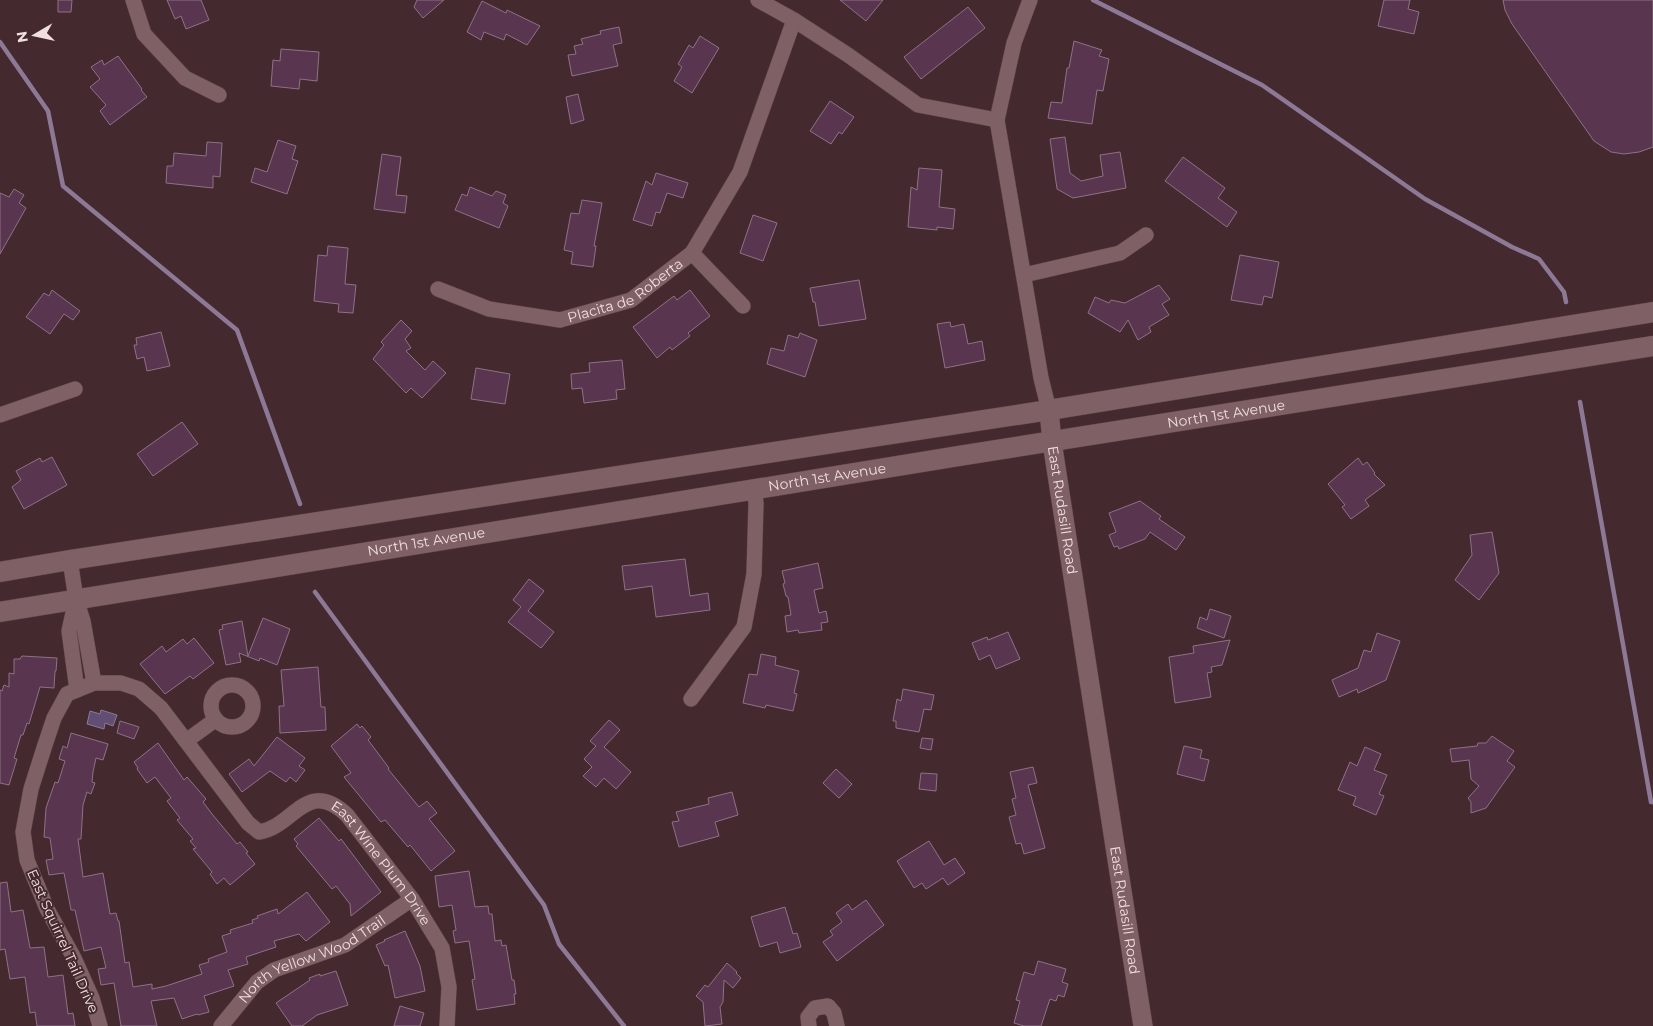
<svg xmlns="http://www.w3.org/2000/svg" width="1653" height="1026" font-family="Montserrat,sans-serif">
<rect width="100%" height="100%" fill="#44292e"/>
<!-- water -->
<polygon fill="#624e75" stroke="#8d7995" points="101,710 117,715 113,726 105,723 104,729 87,724 90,711 100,714"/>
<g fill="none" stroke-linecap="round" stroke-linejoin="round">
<!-- stream -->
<g stroke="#8d7995" stroke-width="4.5">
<polyline points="1093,0 1262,85 1425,199 1512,247 1539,259 1564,292 1566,302"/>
<polyline points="0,42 48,111 63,186 237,330 300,504"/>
<polyline points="1580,402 1651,802 1653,802"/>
<polyline points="315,592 544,905 559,944 624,1026"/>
</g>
</g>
<!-- building -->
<g fill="#593550" stroke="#8c7384">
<polygon points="58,0 72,0 71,12 58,12"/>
<polygon points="167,0 201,0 209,20 186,29 181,16 175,19"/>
<polygon points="417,0 444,0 423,18 414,7"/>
<polygon points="840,0 883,0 866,21"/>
<polygon points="1384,0 1410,0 1408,9 1419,12 1414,34 1378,26"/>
<polygon points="1503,0 1653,0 1653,147 1639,152 1624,154 1611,152 1594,141 1512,24 1505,10"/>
<polygon points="482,1 506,13 507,10 540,26 527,45 506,34 504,40 484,32 481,40 467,32"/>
<polygon points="968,7 985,28 921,79 904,57"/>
<polygon points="619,27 622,43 613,45 618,66 572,76 568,55 576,54 574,46 583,44 581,39 601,34 600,31"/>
<polygon points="700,36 719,48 692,93 674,81 682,67 678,64 689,45 693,48"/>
<polygon points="1074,41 1102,50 1099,56 1109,59 1103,91 1097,90 1092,124 1048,118 1051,102 1062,103 1067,68 1069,68"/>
<polygon points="281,49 319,52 317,81 300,79 299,89 271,86 273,60 280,61"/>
<polygon points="118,56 142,89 141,90 147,97 110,125 100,111 106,105 90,87 100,79 91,67 102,60 104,65"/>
<polygon points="578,94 584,120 571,124 566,97"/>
<polygon points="830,101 854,117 842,134 839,132 831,144 810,131"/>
<polygon points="1065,137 1070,173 1081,181 1103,176 1100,155 1120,152 1126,188 1073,198 1057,189 1050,139"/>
<polygon points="278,140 296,146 292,159 298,161 287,194 251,182 255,168 267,172"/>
<polygon points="207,142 222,143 220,177 213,176 213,188 166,183 167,166 173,166 174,153 206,156"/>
<polygon points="382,154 401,157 396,195 407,196 405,213 374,209"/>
<polygon points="1183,157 1225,188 1218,198 1237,212 1227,227 1165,181"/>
<polygon points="919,168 942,170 939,207 955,209 953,229 937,227 937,230 908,227 911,187 917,190"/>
<polygon points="656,173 688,183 683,198 667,193 660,213 656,212 652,226 633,220 646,181 652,185"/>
<polygon points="470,187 492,196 496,191 506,195 503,203 508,206 499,228 455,210 462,194 467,196"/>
<polygon points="14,189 24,195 19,203 26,208 0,254 0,193 9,197"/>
<polygon points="582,200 602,203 594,246 596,246 593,267 571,264 573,252 564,250 571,213 579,214"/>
<polygon points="753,215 777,223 763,261 740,253"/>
<polygon points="328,246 348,248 345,284 356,285 353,313 338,312 339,304 314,301 318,255 327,256"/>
<polygon points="1240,255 1279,262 1272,298 1264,296 1262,305 1231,300"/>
<polygon points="859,280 866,319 819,326 815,302 813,302 810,288"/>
<polygon points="1159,285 1170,299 1162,304 1169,315 1149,327 1151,332 1138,340 1128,320 1120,332 1088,313 1095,297 1109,303 1111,300 1125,303"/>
<polygon points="52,290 80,311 73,320 64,314 50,334 26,317 44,293 49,296"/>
<polygon points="690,290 710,316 688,333 690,336 672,350 670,347 657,358 633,327 674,296 677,300"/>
<polygon points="401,320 412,331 405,339 411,348 406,351 425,370 433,361 446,373 422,398 411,388 406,393 373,359 384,345 381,342"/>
<polygon points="950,322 951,327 964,324 968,344 982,341 985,360 945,368 937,324"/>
<polygon points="161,332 170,366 147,371 144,357 137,359 134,345 137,345 136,338"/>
<polygon points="800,333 817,340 805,377 767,364 771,348 784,351 788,335 798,338"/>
<polygon points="622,360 625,389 616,390 617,399 584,403 582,388 572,389 571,374 590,372 589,363"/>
<polygon points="476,368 510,374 505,404 471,399"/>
<polygon points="182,422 198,444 153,476 137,454"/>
<polygon points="52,457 67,485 24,509 12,487 21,480 16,471 40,458 42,462"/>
<polygon points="1358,458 1363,465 1367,462 1375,473 1374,474 1385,485 1365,500 1369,506 1351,519 1342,507 1345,505 1328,484"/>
<polygon points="1140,501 1161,516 1159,519 1185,537 1176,550 1150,532 1145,539 1119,549 1118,546 1114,547 1109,535 1116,532 1109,513"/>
<polygon points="1492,532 1499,573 1479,600 1455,580 1472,555 1470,535"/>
<polygon points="685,559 690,596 708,593 710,610 656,617 652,586 625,590 622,566"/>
<polygon points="818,563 823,588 814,590 819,613 826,611 828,622 821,623 822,630 799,633 798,630 787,632 785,616 791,615 788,597 786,596 783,584 785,583 782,571"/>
<polygon points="529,579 544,591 528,611 554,632 541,648 508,622 521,607 513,600"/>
<polygon points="1210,609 1231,616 1224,638 1197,628 1200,617 1207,620"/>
<polygon points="263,618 290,629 277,665 260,658 259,661 239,653 241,662 226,665 219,630 223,629 222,625 242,621 248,656"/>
<polygon points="1008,632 1020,659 996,669 990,655 979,660 972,643 987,637 988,640"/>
<polygon points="1377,633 1400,641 1386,680 1358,693 1357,689 1339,697 1332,680 1358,668 1364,650 1371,652"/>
<polygon points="194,638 214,663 193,679 190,676 165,694 140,664 162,646 166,652 183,639 187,644"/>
<polygon points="1230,640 1222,665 1211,667 1212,672 1207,673 1211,697 1175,703 1169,657 1194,653 1193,646"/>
<polygon points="761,654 776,657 775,665 799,671 794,693 797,694 793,711 766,705 765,708 743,703 749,674 757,675"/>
<polygon points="22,656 57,658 56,671 55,671 54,688 40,687 29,724 27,723 23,735 21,735 14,758 17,759 9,785 0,783 0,690 2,691 4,685 9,687 9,673 14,674 14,659 20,659"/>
<polygon points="318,667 321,707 325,707 326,730 280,733 279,706 284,706 281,670"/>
<polygon points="903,689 934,695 931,710 924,709 919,732 896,728 896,721 893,721 897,699 901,701"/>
<polygon points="609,720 620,730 604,747 631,772 616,789 604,778 596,787 583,776 592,767 584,759 596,746 590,741"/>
<polygon points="120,721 139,727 134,739 117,733"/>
<polygon points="357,724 360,728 362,726 371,737 368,740 389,768 388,769 419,807 427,801 437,813 429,819 455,851 431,871 410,845 408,847 385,820 381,822 344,777 351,773 331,746"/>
<polygon points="71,733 108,744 103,760 96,758 93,772 92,782 95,783 91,794 87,792 83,805 81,839 78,839 83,877 103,873 110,914 116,913 118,921 119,921 125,963 129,962 133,987 152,984 152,989 166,986 202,974 199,965 209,962 208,959 227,952 222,936 231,933 230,930 253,923 252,920 258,918 257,916 277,909 278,914 307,892 330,922 306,941 299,934 274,941 276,947 246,957 248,964 228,970 234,986 204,996 209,1012 198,1015 197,1014 182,1019 174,998 151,1001 157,1026 121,1026 114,983 101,985 98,969 106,968 101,947 84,951 75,910 71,910 64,873 49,875 46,860 53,859 50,838 44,837 46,808 55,782 58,783 65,761 59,759 63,746 67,748"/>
<polygon points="1492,736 1514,751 1507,761 1515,767 1486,808 1471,813 1471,802 1468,798 1479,786 1471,779 1469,760 1452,762 1450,749 1477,746 1478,743 1486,743"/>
<polygon points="277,737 305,758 299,766 305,770 296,782 290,777 286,782 270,771 242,792 229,774 249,759 254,766"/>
<polygon points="922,738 933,739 931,750 920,748"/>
<polygon points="158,743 184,780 187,777 206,799 203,802 212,814 237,844 240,842 248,852 246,853 255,864 230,885 224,878 217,884 210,874 212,872 193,849 196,848 190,841 193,839 177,820 180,818 167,801 171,798 155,777 147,783 137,769 138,768 134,762"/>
<polygon points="1184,746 1202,750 1200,758 1209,760 1204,781 1177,774"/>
<polygon points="1365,747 1381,754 1374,770 1387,775 1379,794 1384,796 1376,815 1353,805 1356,797 1338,790 1350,762 1357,766"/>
<polygon points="1033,767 1037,783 1028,785 1045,848 1024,854 1021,843 1016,844 1009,817 1016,815 1012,799 1016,798 1010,772"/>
<polygon points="836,769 852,784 839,798 823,783"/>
<polygon points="921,773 937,774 936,791 919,789"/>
<polygon points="732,792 738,815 715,822 719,836 679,847 672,822 679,821 676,812 709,804 708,798"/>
<polygon points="319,818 339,841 341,839 381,892 351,916 350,904 336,886 332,889 296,846 298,844 294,839"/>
<polygon points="929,841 944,865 955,858 965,873 948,885 943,878 926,889 922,883 914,888 897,861"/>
<polygon points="469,871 475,907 488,906 489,914 492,914 495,941 501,940 502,946 506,945 512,980 514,980 516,994 514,994 515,1004 477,1010 472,980 475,979 469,941 455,943 453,931 456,930 452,905 439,907 435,876"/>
<polygon points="7,882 11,912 23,910 30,948 44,947 48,977 63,975 68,1014 73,1013 75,1026 37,1026 35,1012 30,1013 25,977 10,979 5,949 0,950 0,883"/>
<polygon points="866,900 884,925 837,961 823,942 833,935 830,931 842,922 836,913 848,904 852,910"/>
<polygon points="785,907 793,934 797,933 801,947 780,953 777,942 760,947 751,917"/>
<polygon points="405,931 420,966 425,991 395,998 388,965 385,966 376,945 385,941 384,940"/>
<polygon points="1038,961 1066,969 1062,982 1068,984 1064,997 1058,995 1056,1001 1050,999 1041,1026 1024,1026 1014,1023 1020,1001 1016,1000 1024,972 1034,975"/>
<polygon points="727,963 737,972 736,973 741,978 733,988 724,980 723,1002 720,1007 722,1024 705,1026 703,1002 696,996 705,985 708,987"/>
<polygon points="336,971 348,1005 317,1015 302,1026 292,1026 276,1003 310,980 309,978 320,974 320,976"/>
<polygon points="400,1006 424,1013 420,1026 394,1026"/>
</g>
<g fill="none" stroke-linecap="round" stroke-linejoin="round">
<defs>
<g id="minor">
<polyline points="133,0 144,34 185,78 219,95"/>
<polyline points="758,0 794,20 848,55 918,105 997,120"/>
<polyline points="1030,0 1014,43 997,120 1041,378 1049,410"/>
<polyline points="692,253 743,306"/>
<polyline points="1024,275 1120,253 1146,235"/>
<path id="s1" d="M438 289 489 309 560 320 631 300 692 253 740 172 794 20"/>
<polyline points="0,415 75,389"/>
<polyline points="70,560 76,599"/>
<circle cx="232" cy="706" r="21"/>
<polyline points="77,690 69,631 76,599 83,621 94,683"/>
<polyline points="691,699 744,627 754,574 756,503 754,488"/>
<polyline points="186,741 215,720"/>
<path id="s2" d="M100 1026 92 998 74 958 47 909 27 860 23 832 31 789 44 748 54 718 67 694 94 683H121L139 689 161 708 248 823 259 832C294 827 306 777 347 815L412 899 442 948 449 987 447 1026"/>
<path id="s3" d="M221 1026 257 982 274 970 345 945 412 899"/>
<polyline points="809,1026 808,1017 815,1008 828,1006 834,1013 837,1026"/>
</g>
<g id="tertiary">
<path id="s4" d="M1049 410 1052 442 1143 1026"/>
</g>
<g id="secondary">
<polyline points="0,572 70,560 1049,410 1653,312"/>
<path id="s5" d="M0 612C550 519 1102 434 1653 346"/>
</g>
</defs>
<!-- minor casing -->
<use href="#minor" stroke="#5d464c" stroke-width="16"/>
<!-- tertiary casing -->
<use href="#tertiary" stroke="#5d464c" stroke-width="20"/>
<!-- secondary casing -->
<use href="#secondary" stroke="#5d464c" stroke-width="21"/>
<!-- minor -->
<use href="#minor" stroke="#7e6065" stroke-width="15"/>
<!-- tertiary -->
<use href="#tertiary" stroke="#7e6065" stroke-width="19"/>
<!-- secondary -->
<use href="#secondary" stroke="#7e6065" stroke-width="20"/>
</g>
<g text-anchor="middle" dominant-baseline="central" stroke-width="4" stroke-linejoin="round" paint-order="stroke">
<!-- street labels -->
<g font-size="14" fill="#f0dee1" stroke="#44292e">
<text stroke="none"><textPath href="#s1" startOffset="199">Placita de Roberta</textPath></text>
<text stroke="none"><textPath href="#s5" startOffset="1242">North 1st Avenue</textPath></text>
<text stroke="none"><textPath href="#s5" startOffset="838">North 1st Avenue</textPath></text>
<text stroke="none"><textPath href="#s4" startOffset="101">East Rudasill Road</textPath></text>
<text stroke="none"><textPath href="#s5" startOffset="432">North 1st Avenue</textPath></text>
<text stroke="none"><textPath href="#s2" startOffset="778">East Wine Plum Drive</textPath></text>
<text stroke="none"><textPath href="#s4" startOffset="506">East Rudasill Road</textPath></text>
<text transform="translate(63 941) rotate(66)">East Squirrel Tail Drive</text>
<text stroke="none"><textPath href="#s3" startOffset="116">North Yellow Wood Trail</textPath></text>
</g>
</g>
<!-- north arrow -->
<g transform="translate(35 35) rotate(261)" stroke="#44292e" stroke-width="4" paint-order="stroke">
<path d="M0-4L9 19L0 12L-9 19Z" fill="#f0dee1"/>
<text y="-8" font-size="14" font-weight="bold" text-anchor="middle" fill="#f0dee1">N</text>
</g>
</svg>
